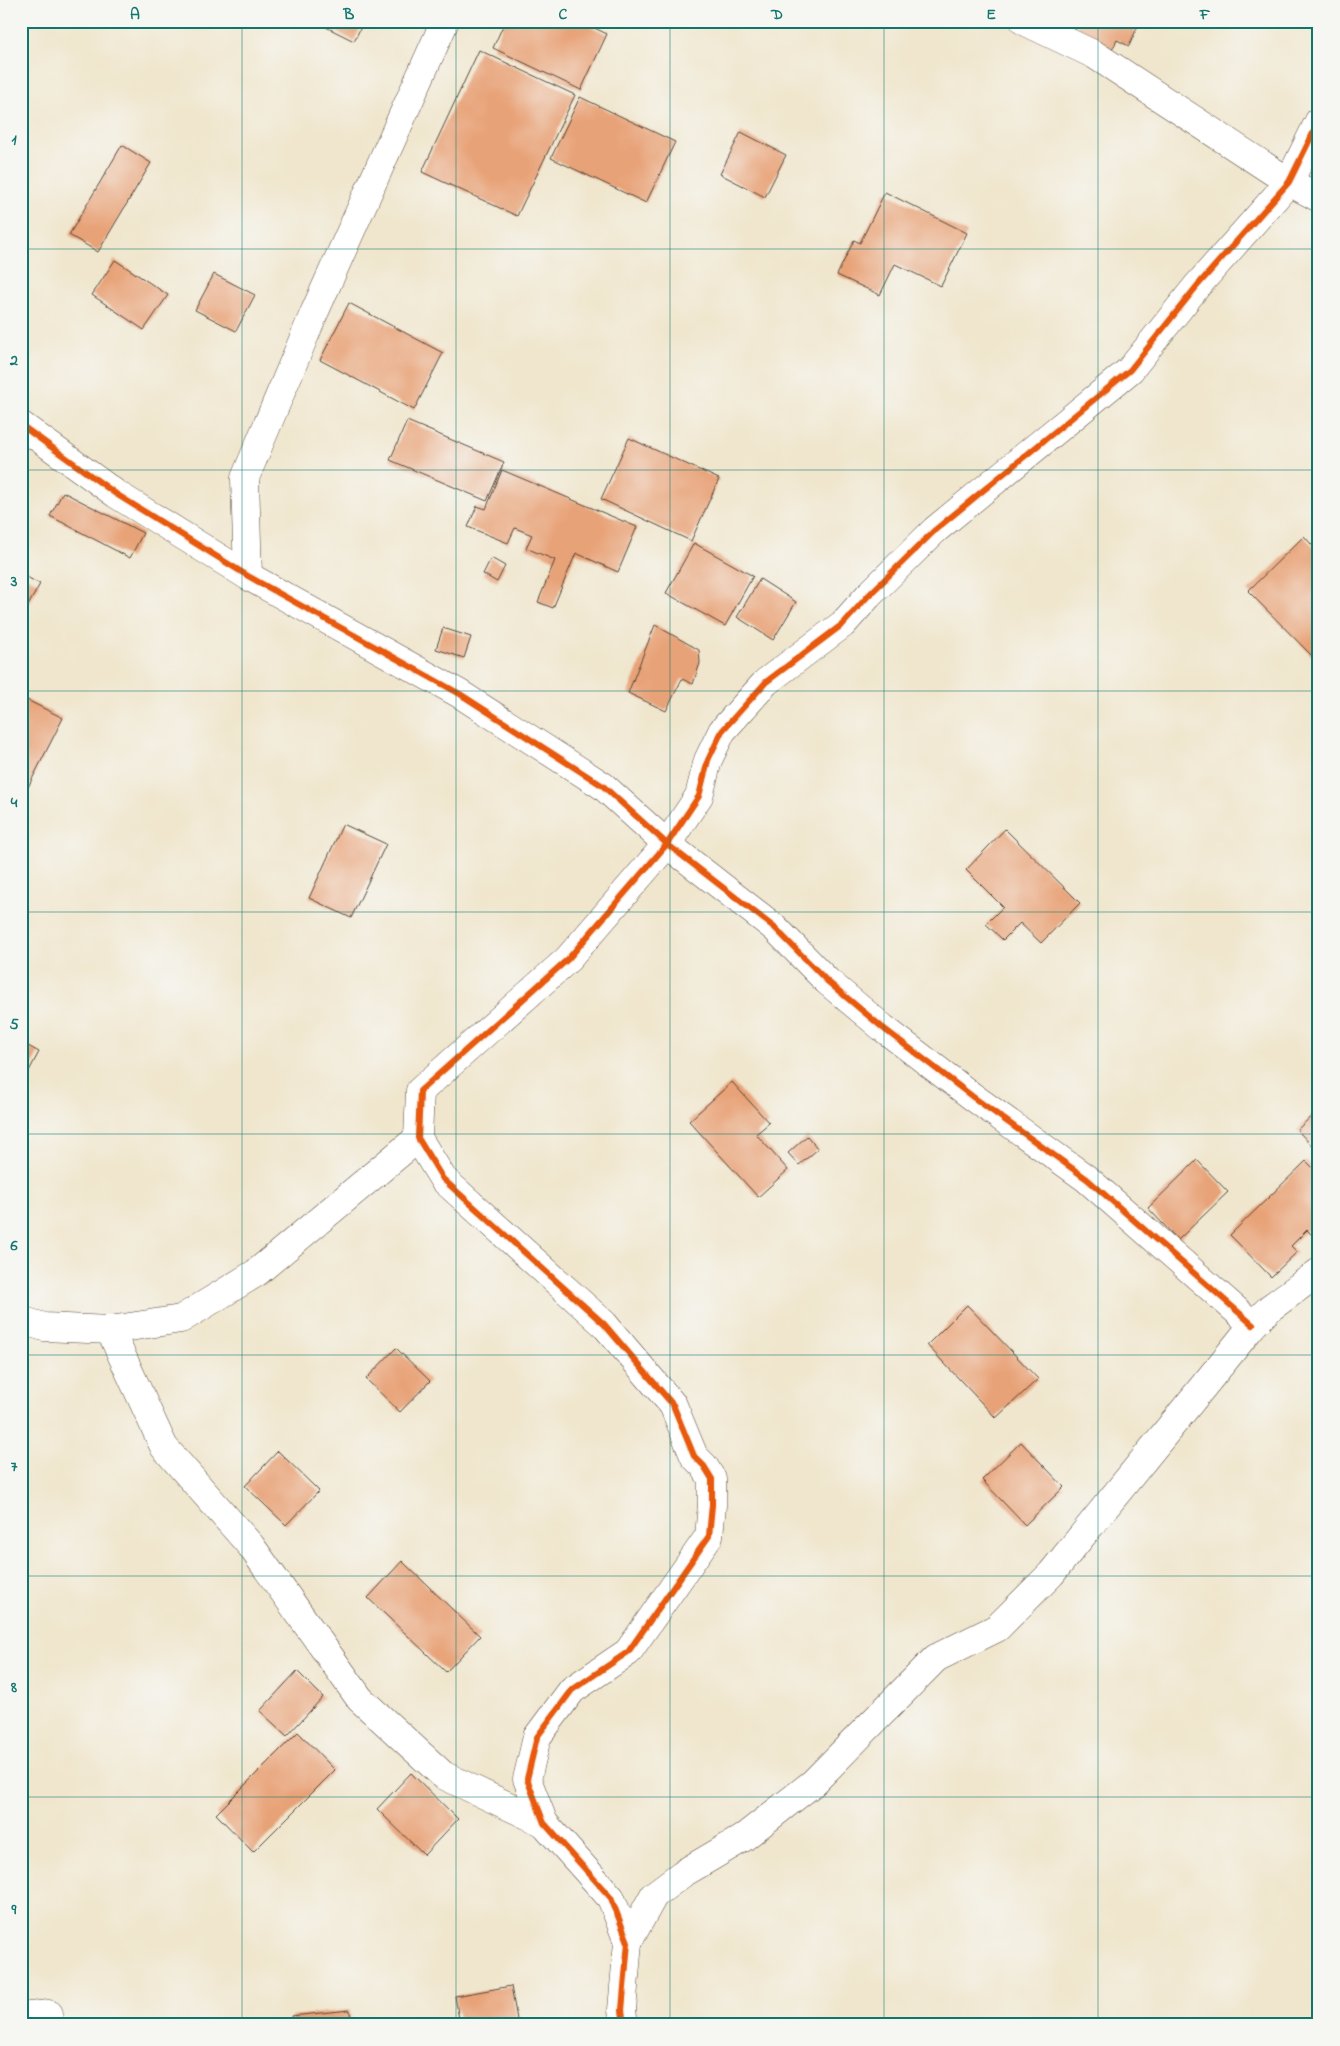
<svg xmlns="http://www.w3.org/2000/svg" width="1340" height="2046" font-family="'Indie Flower',sans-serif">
<rect width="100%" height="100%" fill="#f6f6f2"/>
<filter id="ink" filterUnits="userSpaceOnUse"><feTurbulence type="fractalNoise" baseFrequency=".02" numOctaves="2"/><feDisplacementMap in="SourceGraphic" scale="10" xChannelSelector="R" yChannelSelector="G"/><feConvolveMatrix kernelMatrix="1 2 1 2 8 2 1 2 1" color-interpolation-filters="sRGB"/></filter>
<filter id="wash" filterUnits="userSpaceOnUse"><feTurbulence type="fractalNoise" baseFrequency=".0096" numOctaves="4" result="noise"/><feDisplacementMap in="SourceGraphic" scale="20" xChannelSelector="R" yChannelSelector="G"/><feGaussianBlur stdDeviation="1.12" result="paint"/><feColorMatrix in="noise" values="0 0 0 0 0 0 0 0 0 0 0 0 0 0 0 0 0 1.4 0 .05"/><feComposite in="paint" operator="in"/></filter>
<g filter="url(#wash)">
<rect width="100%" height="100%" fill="#f0e6cd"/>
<g id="blocks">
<!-- building -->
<g fill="#e8a277">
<polygon points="314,21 364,21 354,41"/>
<polygon points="505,21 580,21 607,34 581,90 493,48"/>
<polygon points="1079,21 1140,21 1129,46 1117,40 1112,50 1074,32"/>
<polygon points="479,50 575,95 517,216 422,172"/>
<polygon points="580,97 675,142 646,203 551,158"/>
<polygon points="741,132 786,155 765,197 720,174"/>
<polygon points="122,145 151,163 98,252 69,235"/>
<polygon points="885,192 967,233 941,286 895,264 880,295 837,275 854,240 860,243"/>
<polygon points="115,260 168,295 144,330 92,295"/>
<polygon points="214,274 255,295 236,331 195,310"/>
<polygon points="349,303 443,353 414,410 320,360"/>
<polygon points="407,421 504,462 487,501 390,460"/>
<polygon points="629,438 719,479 691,541 601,499"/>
<polygon points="502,470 637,527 618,572 576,553 553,608 538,602 555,560 526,548 532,535 515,528 508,543 468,527 477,506 486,509"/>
<polygon points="63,492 143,533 130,558 50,516"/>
<polygon points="1304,536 1319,553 1319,663 1248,591"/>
<polygon points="694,543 753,576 725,626 666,593"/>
<polygon points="491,558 505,566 497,582 483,574"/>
<polygon points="21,574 40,584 21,618"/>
<polygon points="760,579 796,602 773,640 737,617"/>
<polygon points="655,625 699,650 700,663 693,684 682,679 666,711 628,693"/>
<polygon points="443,628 471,637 464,658 436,649"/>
<polygon points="21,697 63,718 21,801"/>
<polygon points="343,824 386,844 351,918 309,898"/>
<polygon points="1005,829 1080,903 1041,943 1020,923 1003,940 986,924 1003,907 966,870"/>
<polygon points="21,1042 39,1052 21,1086"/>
<polygon points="732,1082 769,1123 756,1134 788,1170 758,1197 689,1121"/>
<polygon points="1319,1109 1319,1153 1297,1130"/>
<polygon points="807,1136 818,1149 799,1165 788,1153"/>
<polygon points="1197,1160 1228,1192 1178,1240 1148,1208"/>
<polygon points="1306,1161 1319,1174 1319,1233 1314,1237 1307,1230 1291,1246 1297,1252 1271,1277 1230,1235"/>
<polygon points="967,1305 1038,1379 996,1418 927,1345"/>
<polygon points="396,1348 430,1381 400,1412 366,1379"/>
<polygon points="1021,1442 1064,1487 1025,1525 982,1480"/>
<polygon points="278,1451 319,1491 286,1525 245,1486"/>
<polygon points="402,1561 480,1636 446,1672 368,1598"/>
<polygon points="297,1671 323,1697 287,1736 260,1711"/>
<polygon points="298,1732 335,1770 253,1852 216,1814"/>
<polygon points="411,1773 458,1819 424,1855 377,1809"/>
<polygon points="511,1986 518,2025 460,2025 455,1996"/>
<polygon points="350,2010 351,2025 292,2025 291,2016"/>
<polygon points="1296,2021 1296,2025 1281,2025 1280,2024"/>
</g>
</g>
</g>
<g filter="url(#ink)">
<use href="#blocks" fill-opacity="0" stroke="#564638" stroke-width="1"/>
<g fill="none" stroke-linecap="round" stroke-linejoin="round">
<defs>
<g id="street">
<polyline points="1024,21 1095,55 1289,182 1319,198"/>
<polyline points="21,425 116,494 248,576 460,694 603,786 667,844 775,928 827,981 883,1028 973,1097 1087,1179 1253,1325"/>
<polyline points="248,576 245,478 315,311 445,21"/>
<polyline points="21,1320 44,1327 110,1330 181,1319 256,1273 418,1138"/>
<polyline points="110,1330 164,1447 251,1546 360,1699 443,1775 544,1823"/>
<polyline points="628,1942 654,1895 682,1874 743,1838 813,1783 936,1658 997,1628 1051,1574 1253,1325 1270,1308 1319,1272"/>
<polyline points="21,2017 49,2014"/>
<polyline points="624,2025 622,2010 628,1942 611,1898 544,1823 527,1779 537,1737 572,1690 628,1652 709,1536 712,1505 712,1479 704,1466 694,1456 673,1405 604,1324 443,1179 418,1138 420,1091 568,959 667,844 699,796 708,760 722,731 766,682 843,624 868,596 935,530 1130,370 1197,286 1289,182 1319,121"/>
</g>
</defs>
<!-- street casing -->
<use href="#street" stroke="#564638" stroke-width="29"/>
<!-- street -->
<use href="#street" stroke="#fff" stroke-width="28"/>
<defs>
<g id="cycleway">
<polyline points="21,425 116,494 248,576 460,694 603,786 667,844 775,928 827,981 883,1028 973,1097 1087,1179 1253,1325"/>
<polyline points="624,2025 622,2010 628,1942 611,1898 544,1823 527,1779 537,1737 572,1690 628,1652 709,1536 712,1505 712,1479 704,1466 694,1456 673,1405 604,1324 443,1179 418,1138 420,1091 568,959 667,844 699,796 708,760 722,731 766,682 843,624 868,596 935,530 1130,370 1197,286 1289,182 1319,121"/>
</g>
</defs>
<!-- cycleway casing -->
<use href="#cycleway" stroke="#f6f6f2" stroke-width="9"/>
<!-- cycleway -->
<use href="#cycleway" stroke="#e8590c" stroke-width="6"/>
</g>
</g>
<!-- grid -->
<path fill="none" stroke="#0f766e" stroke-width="1" stroke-opacity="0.55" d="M242 21V2025M456 21V2025M670 21V2025M884 21V2025M1098 21V2025M21 249H1319M21 470H1319M21 691H1319M21 912H1319M21 1134H1319M21 1355H1319M21 1576H1319M21 1797H1319"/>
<!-- margin -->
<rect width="1340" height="2046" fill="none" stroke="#f6f6f2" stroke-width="55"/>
<rect x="28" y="28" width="1284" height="1990" fill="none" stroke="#0f766e" stroke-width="2"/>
<g font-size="16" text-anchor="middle" font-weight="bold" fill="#0f766e">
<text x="135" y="19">A</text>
<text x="349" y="19">B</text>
<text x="563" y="19">C</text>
<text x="777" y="19">D</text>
<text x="991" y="19">E</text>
<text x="1205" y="19">F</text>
<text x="14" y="144">1</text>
<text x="14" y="365">2</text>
<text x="14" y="586">3</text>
<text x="14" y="807">4</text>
<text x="14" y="1029">5</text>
<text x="14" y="1250">6</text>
<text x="14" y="1471">7</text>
<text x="14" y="1692">8</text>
<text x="14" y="1914">9</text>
</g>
</svg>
